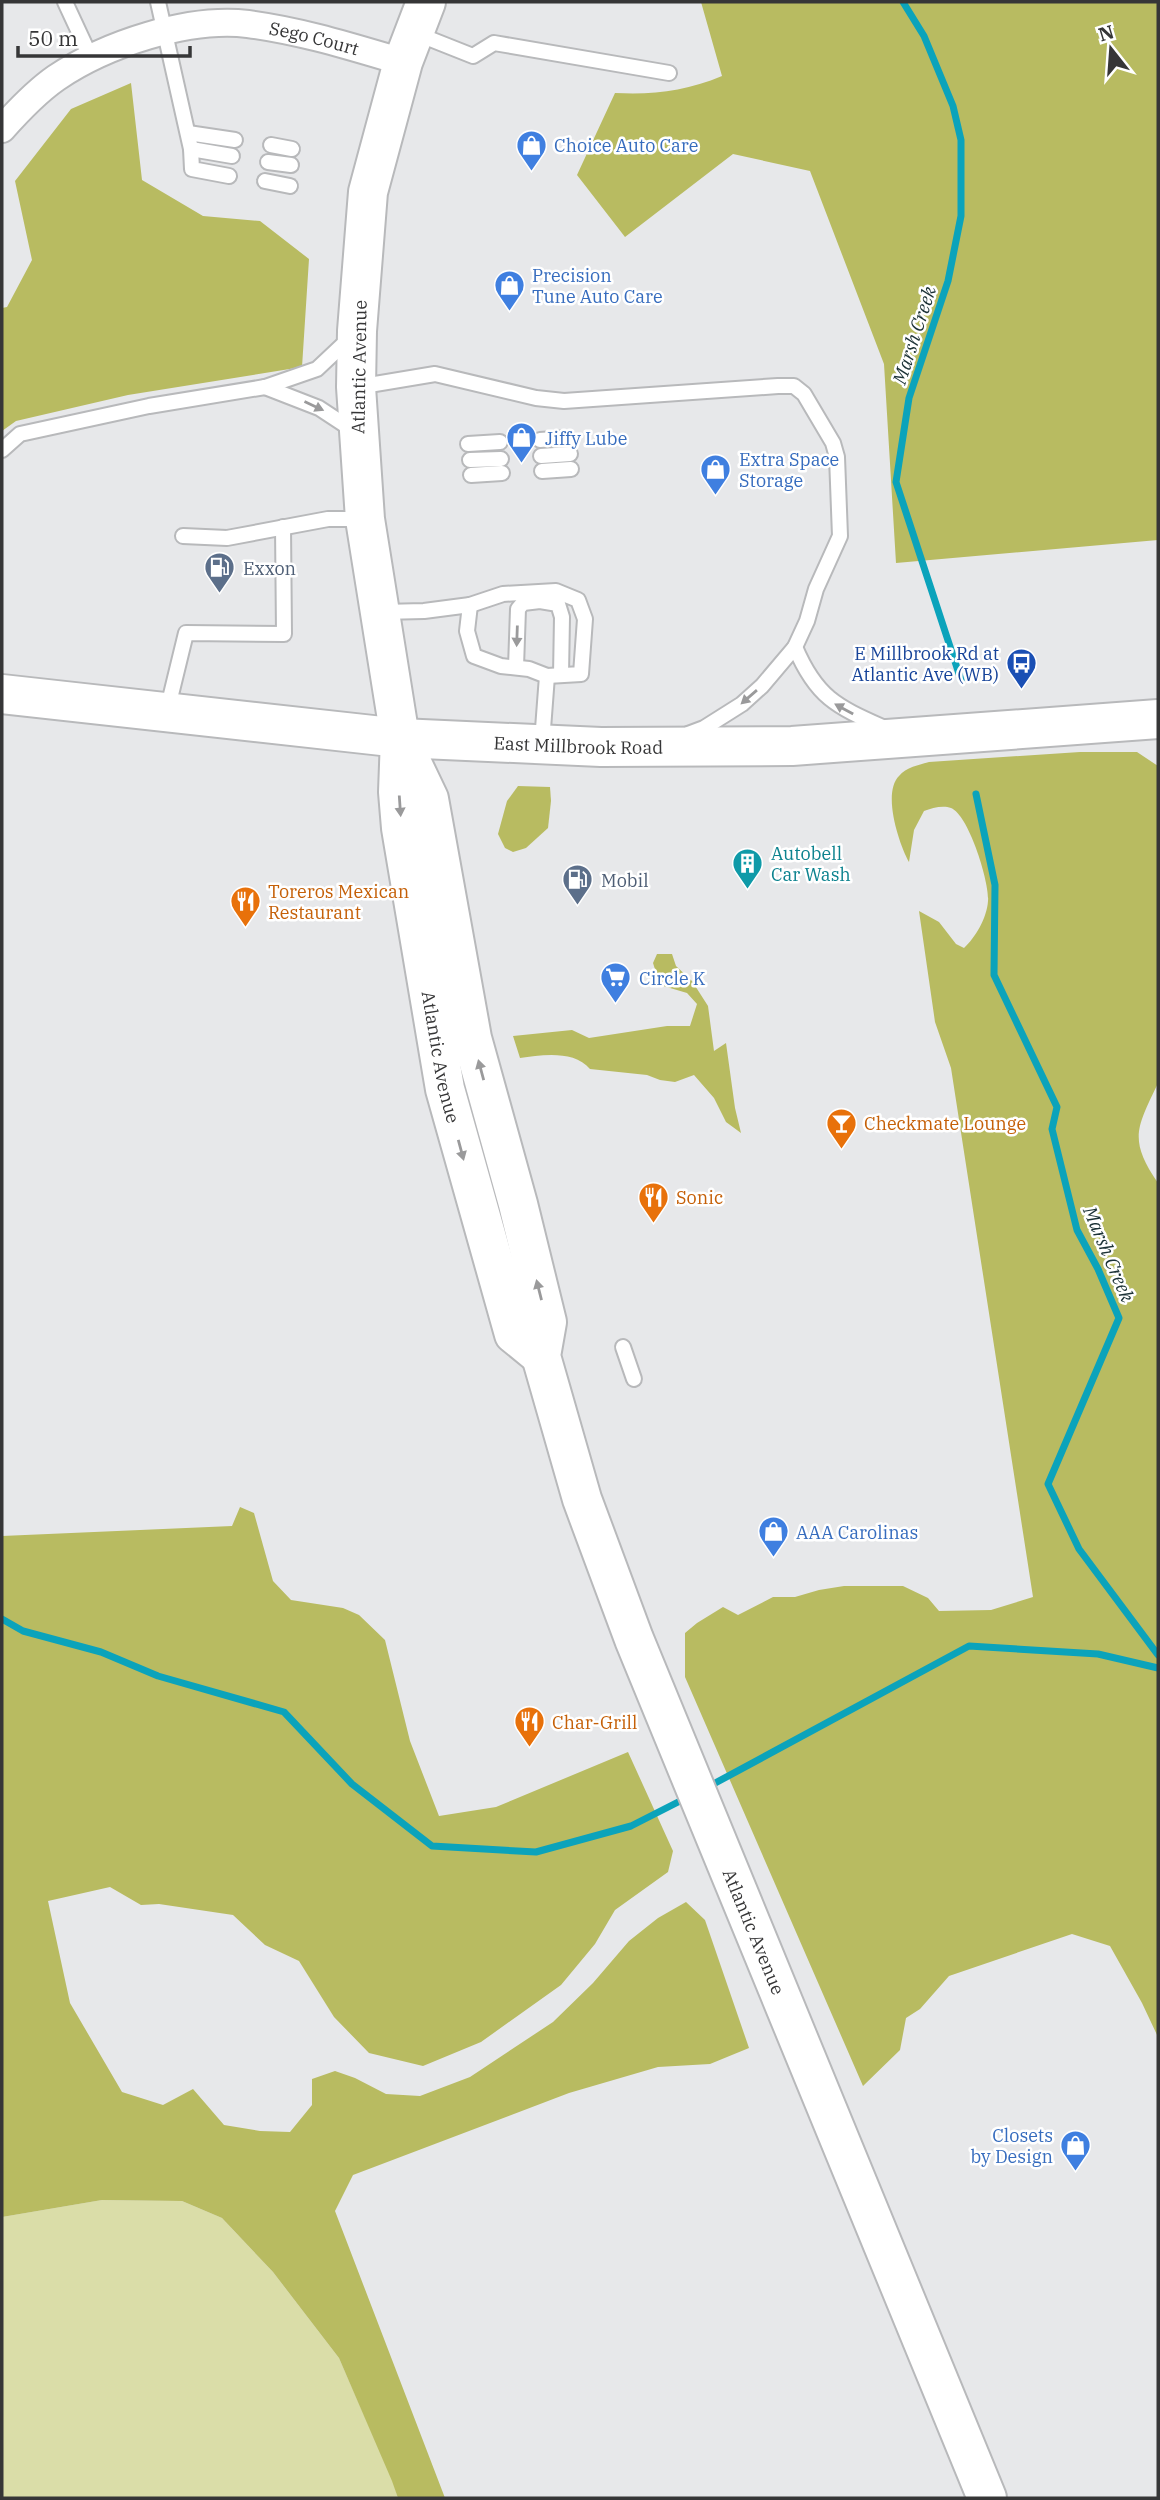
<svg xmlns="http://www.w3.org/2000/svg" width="1160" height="2500" font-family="'IBM Plex Serif',serif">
<rect width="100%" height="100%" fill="#e7e8ea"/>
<!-- green -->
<polygon fill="#dadda8" points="102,2200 182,2201 222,2218 273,2272 339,2358 393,2481 398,2498 2,2498 2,2217"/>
<!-- forest -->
<g fill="#b8bb61">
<path d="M701 2H1158V540L896 563 884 364 810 171 733 154 625 237 577 175 615 93C654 95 686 91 722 76Z"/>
<polygon points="131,83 142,180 203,216 260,221 309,259 302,367 128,395 16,421 2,431 2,308 7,307 32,260 15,181 71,109"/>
<path d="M1080 752H1137L1158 766V1083C1137 1128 1128 1139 1158 1183V2037L1142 2003 1110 1946 1072 1934 949 1976 920 2009 906 2018 900 2050 863 2086 685 1677V1633L697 1623 723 1607 738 1615 773 1597H795L819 1590 844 1586H903L928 1598 939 1611 991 1610 1033 1597 951 1068 935 1022 919 911 939 922 956 944 964 948C975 938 987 918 988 901 990 884 969 815 951 808 943 805 932 808 924 811L914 830 909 862C899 844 882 793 899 776 906 767 919 765 929 762Z"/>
<polygon points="518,786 550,787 551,801 548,828 526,848 513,852 505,848 498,834 507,801"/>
<path d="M657 954H672L676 966 692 981 708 1006 714 1051 726 1043 735 1108 741 1133 726 1122 714 1098 694 1075 675 1082 660 1080 647 1075 590 1069C574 1050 542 1055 520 1058L513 1036 572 1030 589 1038 667 1026H690L697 1004 687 993 660 985 653 963Z"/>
<polygon points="240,1507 254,1513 273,1581 291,1600 343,1608 359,1615 385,1640 410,1741 439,1816 496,1807 628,1752 673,1851 668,1872 615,1910 595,1944 561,1985 481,2042 423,2066 369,2053 334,2017 299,1961 265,1945 233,1915 159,1904 141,1905 110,1887 48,1901 70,2003 122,2092 163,2105 193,2089 224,2125 260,2131 290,2132 312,2105 312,2079 335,2071 355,2078 386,2094 420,2096 470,2077 553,2022 593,1983 629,1941 658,1918 686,1902 705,1920 749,2048 710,2064 658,2067 569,2093 353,2175 335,2211 445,2498 398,2498 392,2481 339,2358 273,2272 222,2218 182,2201 102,2200 2,2217 2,1536 232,1526"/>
</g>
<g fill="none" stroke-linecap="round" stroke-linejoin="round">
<!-- stream -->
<g stroke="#0ba3bb" stroke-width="7">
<polyline points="903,2 924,36 953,106 961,140 961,216 948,281 909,398 896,482 961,680"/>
<polyline points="976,794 995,885 994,975 1057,1107 1052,1129 1077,1230 1098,1269 1119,1318 1048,1484 1079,1549 1158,1655"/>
<polyline points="2,1619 23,1631 101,1652 158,1676 284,1712 352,1784 432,1846 536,1852 631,1826 686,1798"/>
<polyline points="706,1788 969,1646 1098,1654 1158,1668"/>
</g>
<defs>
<g id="service">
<polyline points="65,2 91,58"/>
<polyline points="158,2 191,149 192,169 229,176"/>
<polyline points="415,33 473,56 494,43 669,73"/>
<polyline points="188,133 235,140"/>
<polyline points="271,145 292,149"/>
<polyline points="191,149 232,156"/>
<polyline points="268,162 291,165"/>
<polyline points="265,181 290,186"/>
<polyline points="265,387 319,408 354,431"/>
<polyline points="357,387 435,374 536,398 564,401 778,386 794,386 804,394 833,443 837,457 840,536 816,589 807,621 795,647 762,686 742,704 704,728 688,734"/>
<polyline points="540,440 568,438"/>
<polyline points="468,444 500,442"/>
<polyline points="2,450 20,434 149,406 265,387 317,369 351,337"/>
<polyline points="541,456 570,454"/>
<polyline points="470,460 501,459"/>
<polyline points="542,471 571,469"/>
<polyline points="471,475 502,473"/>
<polyline points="183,536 227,538 328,519 363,519"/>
<polyline points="470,605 503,594 556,591 578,600 585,619 581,674 547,676"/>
<polyline points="382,612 424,611 470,605 467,631 474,656 501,666 529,669 547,676 542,742"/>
<path d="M795 647C817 699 838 707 887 729"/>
<polyline points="516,667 518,609 523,603 540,601 558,604 562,617 561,675"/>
<polyline points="167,711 186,633 284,634 283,527"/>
<polyline points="623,1347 634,1379"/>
</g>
<g id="minor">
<path id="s1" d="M2 129C18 111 36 92 56 78 106 44 188 17 248 24 302 31 352 47 403 62"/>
</g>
<g id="secondary">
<path id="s2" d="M426 2 403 62 368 192 357 331 356 387 365 519 400 738 398 792 401 828 445 1089 514 1334 541 1356"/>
<path id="s3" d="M400 738 429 799 472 1038 518 1204 547 1322 541 1356 582 1499 634 1639 987 2498"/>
</g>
<g id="primary">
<path id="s4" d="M2 694 400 738 601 747 792 746 1158 719"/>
</g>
</defs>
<!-- service casing -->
<use href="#service" stroke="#b8b9bb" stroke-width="18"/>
<!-- minor casing -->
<use href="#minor" stroke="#b8b9bb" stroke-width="30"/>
<!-- secondary casing -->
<use href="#secondary" stroke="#b8b9bb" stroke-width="42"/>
<!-- primary casing -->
<use href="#primary" stroke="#b8b9bb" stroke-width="42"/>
<!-- service -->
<use href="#service" stroke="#fff" stroke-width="14"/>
<!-- minor -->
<use href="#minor" stroke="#fff" stroke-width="26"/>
<!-- secondary -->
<use href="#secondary" stroke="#fff" stroke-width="38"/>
<!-- primary -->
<use href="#primary" stroke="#fff" stroke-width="38"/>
</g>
<!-- one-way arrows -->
<defs><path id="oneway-solid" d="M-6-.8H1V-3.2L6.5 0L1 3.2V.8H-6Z" transform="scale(1.75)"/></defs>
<g fill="#9a9a9b">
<use href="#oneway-solid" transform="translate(314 406) rotate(25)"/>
<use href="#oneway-solid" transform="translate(517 636) rotate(92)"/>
<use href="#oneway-solid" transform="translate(749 697) rotate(139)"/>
<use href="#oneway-solid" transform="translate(844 709) rotate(-151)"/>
<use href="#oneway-solid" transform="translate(400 806) rotate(86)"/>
<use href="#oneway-solid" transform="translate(481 1070) rotate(-105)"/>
<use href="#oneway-solid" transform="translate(461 1150) rotate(75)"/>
<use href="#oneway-solid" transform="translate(539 1290) rotate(-104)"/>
</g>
<!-- icons -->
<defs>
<symbol id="shop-pin" viewBox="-11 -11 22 30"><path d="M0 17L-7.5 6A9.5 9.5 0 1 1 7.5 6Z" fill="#3f7fe0" stroke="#fff"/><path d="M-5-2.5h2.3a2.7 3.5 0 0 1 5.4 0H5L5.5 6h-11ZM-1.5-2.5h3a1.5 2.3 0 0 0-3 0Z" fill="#fff"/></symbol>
<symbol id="fuel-pin" viewBox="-11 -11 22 30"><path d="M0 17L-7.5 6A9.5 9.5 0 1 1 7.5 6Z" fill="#5c6f8a" stroke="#fff"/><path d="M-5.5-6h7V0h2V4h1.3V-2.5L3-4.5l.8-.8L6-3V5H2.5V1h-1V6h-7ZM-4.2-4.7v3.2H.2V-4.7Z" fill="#fff"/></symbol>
<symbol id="bus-pin" viewBox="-11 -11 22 30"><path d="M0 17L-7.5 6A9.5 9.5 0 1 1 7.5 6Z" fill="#1a4fb4" stroke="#fff"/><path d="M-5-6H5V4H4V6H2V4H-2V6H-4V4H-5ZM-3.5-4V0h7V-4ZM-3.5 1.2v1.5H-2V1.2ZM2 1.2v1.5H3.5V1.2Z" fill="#fff"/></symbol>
<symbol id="building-pin" viewBox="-11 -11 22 30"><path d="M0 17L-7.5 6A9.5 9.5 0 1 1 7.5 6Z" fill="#0f9aa8" stroke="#fff"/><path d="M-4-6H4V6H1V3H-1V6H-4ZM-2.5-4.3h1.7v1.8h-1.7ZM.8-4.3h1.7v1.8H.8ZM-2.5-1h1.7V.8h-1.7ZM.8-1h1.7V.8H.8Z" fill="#fff"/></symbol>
<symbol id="restaurant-pin" viewBox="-11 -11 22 30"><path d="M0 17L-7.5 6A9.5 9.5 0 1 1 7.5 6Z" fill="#e8710a" stroke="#fff"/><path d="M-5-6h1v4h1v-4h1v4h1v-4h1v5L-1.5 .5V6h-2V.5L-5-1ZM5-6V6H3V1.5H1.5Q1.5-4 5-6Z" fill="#fff"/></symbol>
<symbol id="supermarket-pin" viewBox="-11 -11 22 30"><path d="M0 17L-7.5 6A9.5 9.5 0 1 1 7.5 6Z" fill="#3f7fe0" stroke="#fff"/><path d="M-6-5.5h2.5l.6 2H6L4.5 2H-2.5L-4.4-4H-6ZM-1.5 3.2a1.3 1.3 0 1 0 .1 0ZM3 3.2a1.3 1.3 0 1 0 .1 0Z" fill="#fff"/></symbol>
<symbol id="bar-pin" viewBox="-11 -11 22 30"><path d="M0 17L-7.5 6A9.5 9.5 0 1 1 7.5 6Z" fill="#e8710a" stroke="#fff"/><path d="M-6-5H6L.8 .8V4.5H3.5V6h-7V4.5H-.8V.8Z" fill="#fff"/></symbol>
</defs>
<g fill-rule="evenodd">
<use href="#shop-pin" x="514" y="128" width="35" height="47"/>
<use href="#shop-pin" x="492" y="268" width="35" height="47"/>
<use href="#shop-pin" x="504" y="420" width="35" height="47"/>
<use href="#shop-pin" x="698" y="452" width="35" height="47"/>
<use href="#fuel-pin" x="202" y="550" width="35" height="47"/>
<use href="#bus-pin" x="1004" y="646" width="35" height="47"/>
<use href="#building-pin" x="730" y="846" width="35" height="47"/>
<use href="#fuel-pin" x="560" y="862" width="35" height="47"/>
<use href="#restaurant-pin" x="228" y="884" width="35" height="47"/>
<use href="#supermarket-pin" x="598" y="960" width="35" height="47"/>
<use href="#bar-pin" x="824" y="1106" width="35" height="47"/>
<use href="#restaurant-pin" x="636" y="1180" width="35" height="47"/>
<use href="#shop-pin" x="756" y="1514" width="35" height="47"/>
<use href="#restaurant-pin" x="512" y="1704" width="35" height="47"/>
<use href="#shop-pin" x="1058" y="2128" width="35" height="47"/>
</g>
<g text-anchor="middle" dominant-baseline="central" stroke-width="5" stroke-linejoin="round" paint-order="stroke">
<!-- street labels -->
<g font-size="18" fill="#363637" stroke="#fff">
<text stroke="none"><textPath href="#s1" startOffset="345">Sego Court</textPath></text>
<text transform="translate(359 367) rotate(-89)">Atlantic Avenue</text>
<text stroke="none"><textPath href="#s4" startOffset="579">East Millbrook Road</textPath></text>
<text stroke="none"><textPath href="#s2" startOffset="1071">Atlantic Avenue</textPath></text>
<text stroke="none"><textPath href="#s3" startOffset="1253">Atlantic Avenue</textPath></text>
</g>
<!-- shop labels -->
<g font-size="18" fill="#366cbe" stroke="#fff" text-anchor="start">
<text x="554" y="145">Choice Auto Care</text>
<text x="532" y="275">Precision<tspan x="532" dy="21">Tune Auto Care</tspan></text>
<text x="545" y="438">Jiffy Lube</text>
<text x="739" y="459">Extra Space<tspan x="739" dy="21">Storage</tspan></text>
<text x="639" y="978">Circle K</text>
<text x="796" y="1532">AAA Carolinas</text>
<text x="1053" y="2135" text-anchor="end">Closets<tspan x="1053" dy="21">by Design</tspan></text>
</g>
<!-- service labels -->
<g font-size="18" fill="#4e5e75" stroke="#fff" text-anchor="start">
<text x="243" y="568">Exxon</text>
<text x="601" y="880">Mobil</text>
</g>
<!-- transit labels -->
<g font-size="18" fill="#164399" stroke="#fff" text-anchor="end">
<text x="999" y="653">E Millbrook Rd at<tspan x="999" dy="21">Atlantic Ave (WB)</tspan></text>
</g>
<!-- culture labels -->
<g font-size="18" fill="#0d838f" stroke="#fff" text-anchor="start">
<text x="771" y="853">Autobell<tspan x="771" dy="21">Car Wash</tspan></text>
</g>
<!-- food labels -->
<g font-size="18" fill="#c56008" stroke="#fff" text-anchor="start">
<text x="268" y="891">Toreros Mexican<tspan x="268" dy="21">Restaurant</tspan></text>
<text x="864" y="1123">Checkmate Lounge</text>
<text x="676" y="1197">Sonic</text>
<text x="552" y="1722">Char-Grill</text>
</g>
<!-- water labels -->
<g font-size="19" font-style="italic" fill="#1b3135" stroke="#fff">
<text transform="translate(914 335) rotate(-72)">Marsh Creek</text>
<text transform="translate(1109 1254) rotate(67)">Marsh Creek</text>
</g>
</g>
<!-- border -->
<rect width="1160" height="2500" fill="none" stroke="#363637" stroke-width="7"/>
<!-- north arrow -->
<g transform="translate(1111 49) rotate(343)" stroke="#ffffff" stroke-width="5" paint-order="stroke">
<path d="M0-5L12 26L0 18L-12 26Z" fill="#363637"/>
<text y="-10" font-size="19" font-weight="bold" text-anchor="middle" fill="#363637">N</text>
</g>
<!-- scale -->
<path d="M18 46v10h172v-10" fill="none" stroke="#363637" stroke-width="3.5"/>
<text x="28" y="46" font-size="21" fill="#363637" stroke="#ffffff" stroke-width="5" paint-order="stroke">50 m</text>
</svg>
